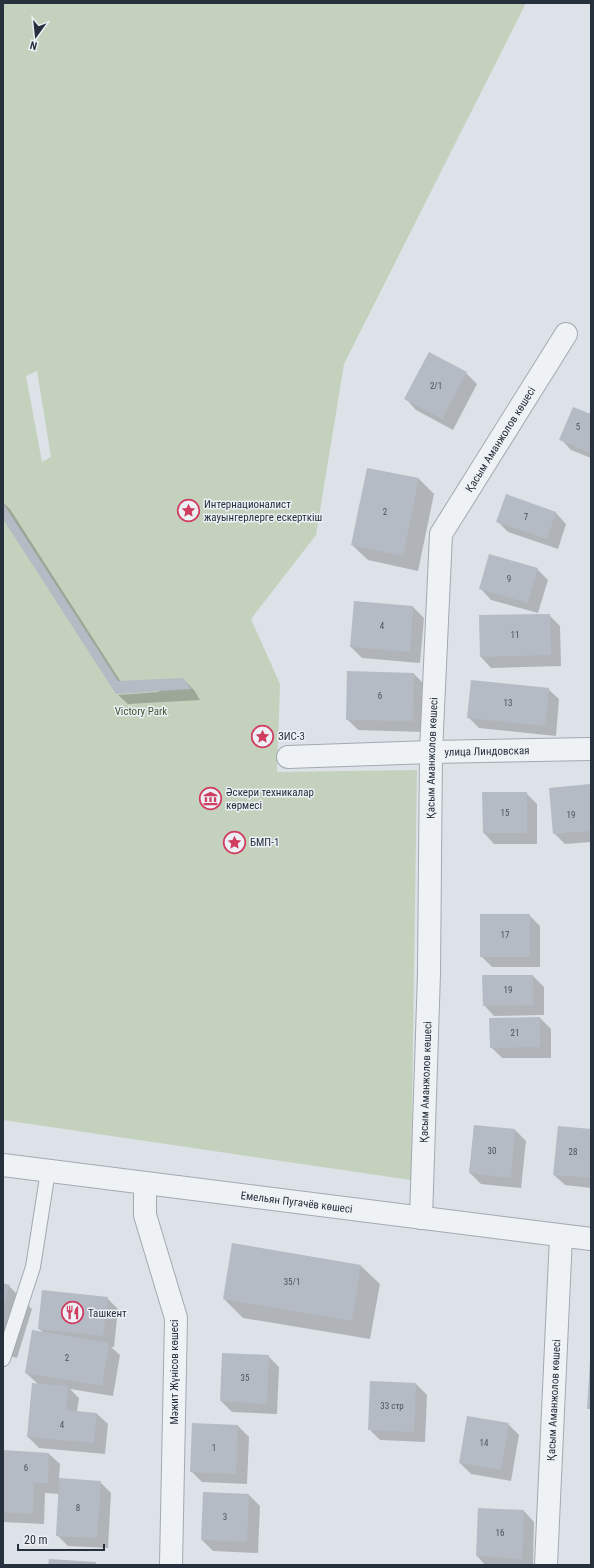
<svg xmlns="http://www.w3.org/2000/svg" width="594" height="1568" font-family="'Roboto Condensed',sans-serif">
<rect width="100%" height="100%" fill="#dce2e7"/>
<!-- green -->
<path fill="#c4d1bd" fill-rule="evenodd" d="M3 3H526L344 364 316 535 251 619 280 684 277 772 417 770 411 1180 3 1120ZM37 371 51 457 42 462 26 376Z"/>
<!-- shadow -->
<g fill="#0003">
<polygon points="466,373 477,384 453,430 416,410 406,399"/>
<polygon points="591,415 591,458 571,450 561,439"/>
<polygon points="368,469 419,479 434,494 418,571 368,560 352,545"/>
<polygon points="3,503 10,509 121,682 183,679 194,690 200,700 128,704 118,695 159,692 159,690 116,693 3,518"/>
<polygon points="556,513 566,524 558,549 508,532 497,521"/>
<polygon points="537,569 548,580 538,613 491,600 481,589"/>
<polygon points="355,602 413,607 424,618 420,663 362,658 351,647"/>
<polygon points="549,615 560,626 561,666 491,668 481,657"/>
<polygon points="414,674 425,685 423,732 358,730 347,719"/>
<polygon points="548,689 559,699 556,736 479,728 468,717"/>
<polygon points="589,785 591,787 591,842 565,844 554,833"/>
<polygon points="526,793 537,804 537,844 494,844 484,833"/>
<polygon points="529,915 540,926 540,967 492,967 481,956"/>
<polygon points="533,976 544,987 544,1015 494,1016 484,1005"/>
<polygon points="540,1018 551,1029 551,1058 502,1058 491,1047"/>
<polygon points="474,1126 515,1130 526,1141 521,1188 481,1184 470,1173"/>
<polygon points="591,1130 591,1188 565,1185 554,1175"/>
<polygon points="361,1266 380,1284 370,1339 243,1318 224,1299"/>
<polygon points="3,1284 9,1286 32,1309 17,1358 3,1354"/>
<polygon points="107,1298 118,1309 114,1347 111,1347 120,1355 113,1396 70,1389 79,1398 77,1412 97,1414 108,1424 105,1454 39,1448 28,1437 38,1384 26,1373 44,1333 39,1329"/>
<polygon points="268,1356 279,1367 277,1414 232,1412 221,1401"/>
<polygon points="416,1384 427,1395 425,1442 380,1440 369,1429"/>
<polygon points="508,1424 519,1435 511,1481 471,1474 460,1463"/>
<polygon points="238,1426 249,1437 247,1484 202,1482 191,1471"/>
<polygon points="3,1451 49,1454 60,1464 59,1479 100,1482 111,1493 108,1548 68,1546 57,1535 59,1494 45,1493 44,1524 3,1522"/>
<polygon points="249,1495 260,1506 258,1553 213,1551 202,1540"/>
<polygon points="479,1509 524,1511 534,1522 533,1565 485,1565 477,1556"/>
</g>
<!-- building -->
<g fill="#b4bbc4">
<polygon points="429,352 467,372 442,419 404,399"/>
<polygon points="573,407 591,414 591,453 559,440"/>
<polygon points="367,468 419,478 403,556 351,545"/>
<polygon points="506,494 556,512 547,539 496,522"/>
<polygon points="3,503 118,681 183,678 191,689 116,694 3,519"/>
<polygon points="489,554 538,568 528,603 479,589"/>
<polygon points="354,601 413,606 410,652 350,647"/>
<polygon points="550,614 551,655 480,657 479,615"/>
<polygon points="347,671 414,673 413,721 346,720"/>
<polygon points="471,680 549,688 545,726 467,718"/>
<polygon points="590,784 591,831 553,834 549,788"/>
<polygon points="482,792 527,792 527,833 483,833"/>
<rect x="480" y="914" width="50" height="43"/>
<polygon points="482,975 533,975 533,1005 483,1006"/>
<polygon points="540,1017 540,1047 490,1048 489,1018"/>
<polygon points="474,1125 515,1129 511,1178 469,1173"/>
<polygon points="558,1126 591,1129 591,1178 553,1175"/>
<polygon points="232,1243 361,1265 352,1321 223,1299"/>
<polygon points="3,1283 10,1285 3,1306"/>
<polygon points="42,1290 108,1297 103,1336 38,1329"/>
<polygon points="32,1330 109,1343 102,1386 25,1373"/>
<polygon points="222,1353 269,1355 267,1404 220,1401"/>
<polygon points="590,1361 591,1361 591,1409 587,1409"/>
<polygon points="370,1381 416,1383 414,1432 368,1430"/>
<polygon points="32,1383 68,1386 66,1410 97,1413 94,1443 27,1437"/>
<polygon points="467,1416 509,1423 501,1470 459,1463"/>
<polygon points="192,1423 238,1425 236,1474 190,1472"/>
<polygon points="3,1450 49,1453 48,1483 34,1483 33,1514 3,1512"/>
<polygon points="59,1478 101,1481 97,1538 56,1536"/>
<polygon points="203,1492 249,1494 247,1542 201,1540"/>
<polygon points="478,1508 524,1510 522,1559 476,1556"/>
<polygon points="49,1559 96,1562 96,1565 48,1565"/>
</g>
<g fill="none" stroke-linecap="round" stroke-linejoin="round">
<defs>
<polyline id="service" points="3,1359 33,1267 48,1171"/>
<g id="minor">
<path id="s1" d="M288 757 431 752 591 749"/>
<polyline points="145,1183 145,1215 176,1318 171,1565"/>
<path id="s2" d="M421 1218 429 973 431 752 441 534 566 334"/>
<path id="s3" d="M546 1565 561 1236"/>
</g>
<g id="tertiary">
<path id="s4" d="M3 1165 591 1239"/>
</g>
</defs>
<!-- service casing -->
<use href="#service" stroke="#a2a9b1" stroke-width="16"/>
<!-- minor casing -->
<use href="#minor" stroke="#a2a9b1" stroke-width="24"/>
<!-- tertiary casing -->
<use href="#tertiary" stroke="#a2a9b1" stroke-width="24"/>
<!-- service -->
<use href="#service" stroke="#eff2f5" stroke-width="14"/>
<!-- minor -->
<use href="#minor" stroke="#eff2f5" stroke-width="22"/>
<!-- tertiary -->
<use href="#tertiary" stroke="#eff2f5" stroke-width="22"/>
</g>
<!-- icons -->
<defs>
<symbol id="sight-ring" viewBox="-11 -11 22 22"><circle r="9.5" fill="#ecf0f5" stroke="#d03d61" stroke-width="1.5"/><path d="M0-6L1.8-2.2L6-1.7L2.9 1.2L3.7 5.4L0 3.3L-3.7 5.4L-2.9 1.2L-6-1.7L-1.8-2.2Z" fill="#d03d61"/></symbol>
<symbol id="museum-ring" viewBox="-11 -11 22 22"><circle r="9.5" fill="#ecf0f5" stroke="#d03d61" stroke-width="1.5"/><path d="M0-6L6-3V-2H-6V-3ZM-5-1h2V3h-2ZM-1-1h2V3h-2ZM3-1h2V3H3ZM-6 4H6V6H-6Z" fill="#d03d61"/></symbol>
<symbol id="restaurant-ring" viewBox="-11 -11 22 22"><circle r="9.5" fill="#ecf0f5" stroke="#d03d61" stroke-width="1.5"/><path d="M-5-6h1v4h1v-4h1v4h1v-4h1v5L-1.5 .5V6h-2V.5L-5-1ZM5-6V6H3V1.5H1.5Q1.5-4 5-6Z" fill="#d03d61"/></symbol>
</defs>
<g fill-rule="evenodd">
<use href="#sight-ring" x="176" y="498" width="25" height="25"/>
<use href="#sight-ring" x="250" y="724" width="25" height="25"/>
<use href="#museum-ring" x="198" y="786" width="25" height="25"/>
<use href="#sight-ring" x="222" y="830" width="25" height="25"/>
<use href="#restaurant-ring" x="60" y="1300" width="25" height="25"/>
</g>
<g text-anchor="middle" dominant-baseline="central" stroke-width="3" stroke-linejoin="round" paint-order="stroke">
<!-- number labels -->
<g font-size="9" fill="#4a545f">
<text x="436" y="386">2/1</text>
<text x="578" y="427">5</text>
<text x="385" y="512">2</text>
<text x="526" y="517">7</text>
<text x="509" y="579">9</text>
<text x="382" y="626">4</text>
<text x="515" y="635">11</text>
<text x="380" y="696">6</text>
<text x="508" y="703">13</text>
<text x="505" y="813">15</text>
<text x="571" y="815">19</text>
<text x="505" y="935">17</text>
<text x="508" y="990">19</text>
<text x="515" y="1033">21</text>
<text x="492" y="1151">30</text>
<text x="573" y="1152">28</text>
<text x="292" y="1282">35/1</text>
<text x="67" y="1358">2</text>
<text x="245" y="1378">35</text>
<text x="392" y="1406">33 стр</text>
<text x="62" y="1425">4</text>
<text x="484" y="1443">14</text>
<text x="214" y="1448">1</text>
<text x="26" y="1468">6</text>
<text x="78" y="1508">8</text>
<text x="225" y="1517">3</text>
<text x="500" y="1533">16</text>
</g>
<!-- street labels -->
<g font-size="11" fill="#26313d" stroke="#ecf0f5">
<text stroke="none"><textPath href="#s2" startOffset="796">Қасым Аманжолов көшесі</textPath></text>
<text stroke="none"><textPath href="#s1" startOffset="199">улица Линдовская</textPath></text>
<text stroke="none"><textPath href="#s2" startOffset="460">Қасым Аманжолов көшесі</textPath></text>
<text stroke="none"><textPath href="#s2" startOffset="136">Қасым Аманжолов көшесі</textPath></text>
<text stroke="none"><textPath href="#s4" startOffset="296">Емельян Пугачёв көшесі</textPath></text>
<text transform="translate(174 1372) rotate(-90)">Мәжит Жүнісов көшесі</text>
<text stroke="none"><textPath href="#s3" startOffset="165">Қасым Аманжолов көшесі</textPath></text>
</g>
<!-- poi labels -->
<g font-size="11" fill="#26313d" stroke="#ecf0f5" text-anchor="start">
<text x="204" y="504">Интернационалист<tspan x="204" dy="13">жауынгерлерге ескерткіш</tspan></text>
<text x="278" y="736">ЗИС-3</text>
<text x="226" y="792">Әскери техникалар<tspan x="226" dy="13">көрмесі</tspan></text>
<text x="250" y="842">БМП-1</text>
<text x="88" y="1313">Ташкент</text>
</g>
<!-- park labels -->
<g font-size="11" fill="#3e5933" stroke="#ecf0f5">
<text x="141" y="711">Victory Park</text>
</g>
</g>
<!-- border -->
<rect width="594" height="1568" fill="none" stroke="#26313d" stroke-width="8"/>
<!-- north arrow -->
<g transform="translate(36 36) rotate(195)" stroke="#ecf0f5" stroke-width="3" paint-order="stroke">
<path d="M0-3L7 15L0 10L-7 15Z" fill="#26313d"/>
<text y="-6" font-size="11" font-weight="bold" text-anchor="middle" fill="#26313d">N</text>
</g>
<!-- scale -->
<path d="M18 1544v6h86v-6" fill="none" stroke="#26313d" stroke-width="2"/>
<text x="24" y="1544" font-size="12" fill="#26313d" stroke="#ecf0f5" stroke-width="3" paint-order="stroke">20 m</text>
</svg>
